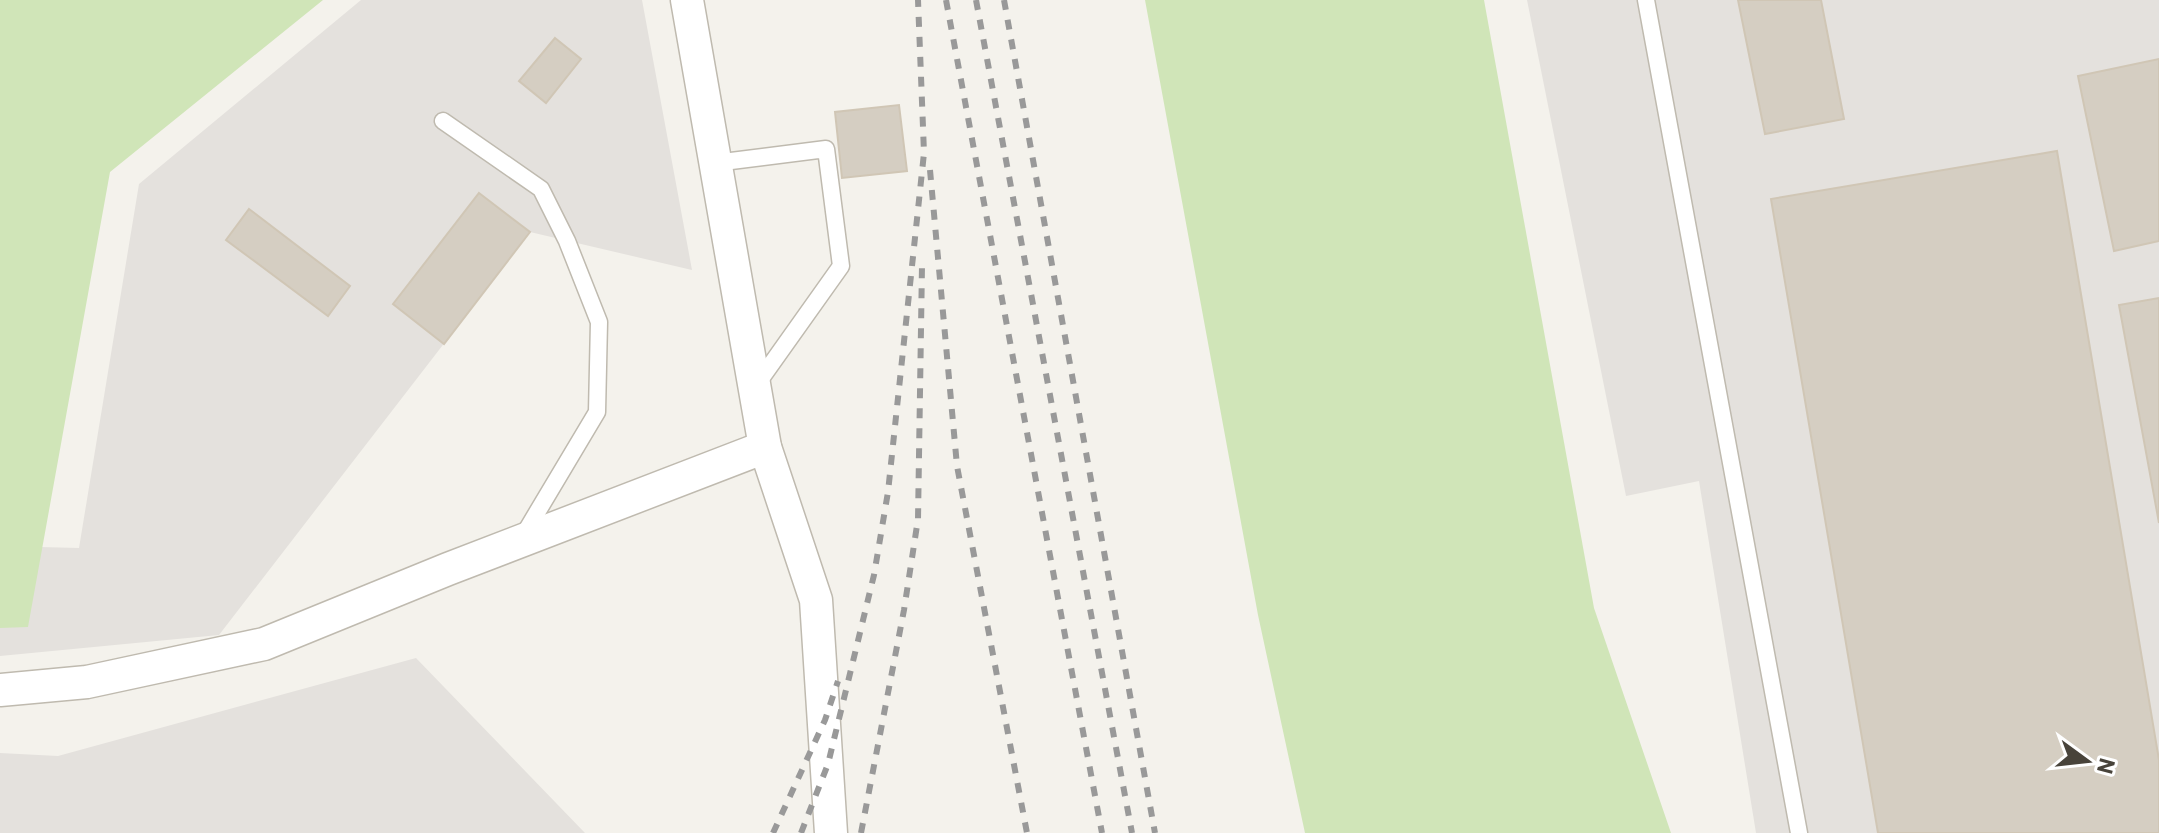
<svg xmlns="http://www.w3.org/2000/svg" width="2159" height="833" font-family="Barlow,sans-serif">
<rect width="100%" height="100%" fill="#f4f2ec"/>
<!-- industrial -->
<g fill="#e4e1dd">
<polygon points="361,0 642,0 692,270 530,232 219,635 0,656 0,546 79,548 139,184"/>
<polygon points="1527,0 2159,0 2159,833 1756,833 1699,481 1626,496"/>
<polygon points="416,658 585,833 0,833 0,753 58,756"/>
</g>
<!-- green -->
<g fill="#d0e5b8">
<polygon points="0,0 323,0 110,172 28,627 0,628"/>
<polygon points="1145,0 1484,0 1594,608 1671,833 1305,833 1258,615"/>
</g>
<!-- building -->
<g fill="#d5cec2" stroke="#d0c6b5" stroke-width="2">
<polygon points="1738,0 1821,0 1844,119 1765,134"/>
<polygon points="555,38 581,59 546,103 519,81"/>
<polygon points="2159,59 2159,241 2114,251 2078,76"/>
<polygon points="899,105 907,171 842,178 835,112"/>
<polygon points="2057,151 2159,760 2159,833 1878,833 1771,199"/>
<polygon points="479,193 530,232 444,344 393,304"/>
<polygon points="249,209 350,286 328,316 226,240"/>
<polygon points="2159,298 2159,523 2119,305"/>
</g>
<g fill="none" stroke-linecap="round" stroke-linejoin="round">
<defs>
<g id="lane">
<polyline points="1646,0 1799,833"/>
<polyline points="443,121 541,189 567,241 599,322 597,412 523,536"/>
<polyline points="715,163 826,149 841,266 755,387"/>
</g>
<g id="street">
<polyline points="687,0 765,447 816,600 831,833"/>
<polyline points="0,690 87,682 264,644 448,569 765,447"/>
</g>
</defs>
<!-- lane casing -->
<use href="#lane" stroke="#bfbaaf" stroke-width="19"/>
<!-- street casing -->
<use href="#street" stroke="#bfbaaf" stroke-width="35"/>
<!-- lane -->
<use href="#lane" stroke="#fff" stroke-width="16"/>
<!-- street -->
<use href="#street" stroke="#fff" stroke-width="32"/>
<!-- rail -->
<g stroke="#999" stroke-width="6" stroke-dasharray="10 10" stroke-linecap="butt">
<polyline points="946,0 1102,833"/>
<polyline points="976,0 1132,833"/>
<polyline points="1004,0 1155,833"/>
<polyline points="930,170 957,466 1027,833"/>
<polyline points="773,833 825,720 838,681"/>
<polyline points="801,833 828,764 874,575 888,492 924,153 918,0"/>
<polyline points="861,833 904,610 918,519 922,265"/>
</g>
</g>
<!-- north arrow -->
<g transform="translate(2087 761) rotate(105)" stroke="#ffffff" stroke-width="6" paint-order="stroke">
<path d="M0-6L14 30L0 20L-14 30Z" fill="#48433a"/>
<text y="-12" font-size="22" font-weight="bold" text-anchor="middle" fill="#48433a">N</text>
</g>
</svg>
